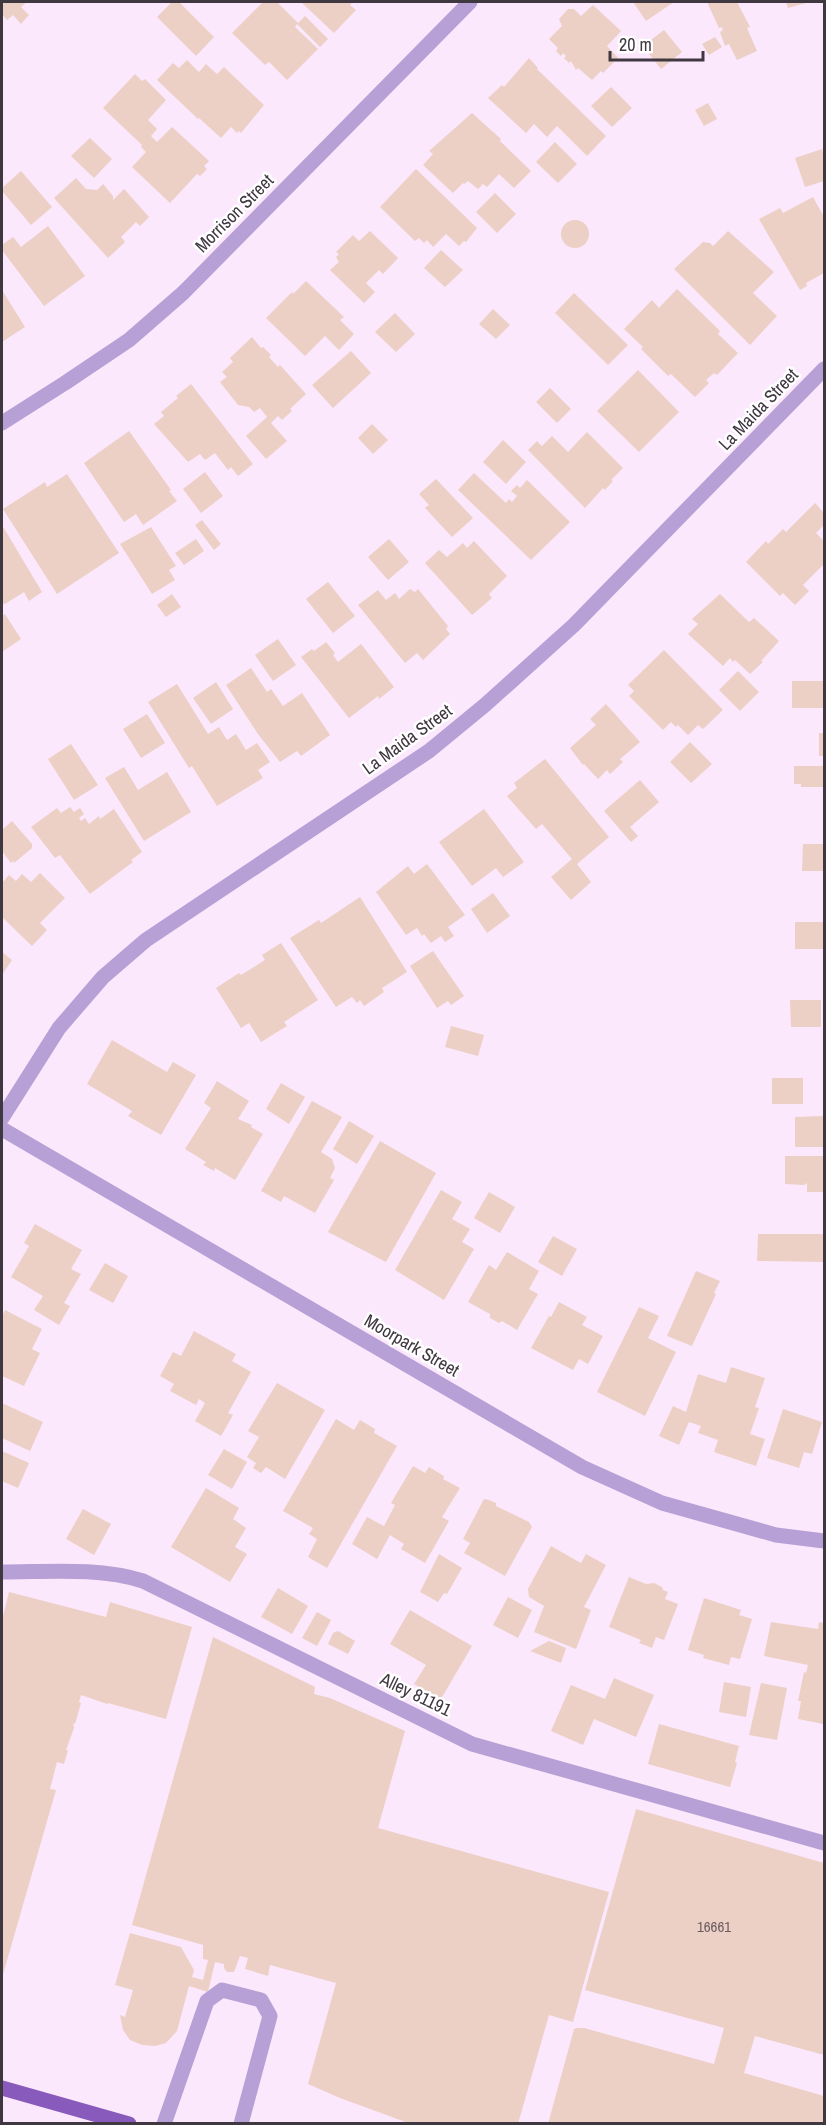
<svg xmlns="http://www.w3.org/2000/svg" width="826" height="2125" font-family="'Archivo Narrow',sans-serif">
<rect width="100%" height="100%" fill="#fce8fc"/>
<!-- building -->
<g fill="#ecd0c6">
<polygon points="2,2 27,2 21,7 29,15 21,24 13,15 7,20 2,14"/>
<polygon points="172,2 179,2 214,37 196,56 157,17"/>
<polygon points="263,2 277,2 298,23 305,16 328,39 320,47 297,24 295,27 318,49 287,80 269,62 265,65 232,33"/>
<polygon points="301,2 353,2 350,5 356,10 334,33"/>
<polygon points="633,2 674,2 646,21"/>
<polygon points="707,2 737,2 750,27 747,28 757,51 737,60 729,44 725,46 720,32 723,30 722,27 719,28"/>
<polygon points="786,2 810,2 788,8"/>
<polygon points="593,5 621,31 607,46 618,58 603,73 601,71 592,80 578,68 576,70 571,61 569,63 564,58 566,56 563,53 561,56 556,51 558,48 549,39 562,26 559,19 568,9 574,9 581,16"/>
<polygon points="664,30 682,52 661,69 643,46"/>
<polygon points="715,37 722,47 709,55 702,44"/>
<polygon points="529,58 538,68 537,69 606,136 587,156 557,126 547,137 534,124 526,133 488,98 502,85 504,87"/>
<polygon points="187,60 199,72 206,64 217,74 224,67 264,105 241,133 239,131 237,133 231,127 221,138 199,118 198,119 157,80 173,63 179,68"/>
<polygon points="135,74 142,81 145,79 166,100 148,120 157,129 151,136 157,142 172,127 209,161 204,166 207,169 200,176 197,174 170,203 132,167 146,152 141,147 142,145 103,108"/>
<polygon points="611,87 632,108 612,127 591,106"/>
<polygon points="708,103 717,119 704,126 695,110"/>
<polygon points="472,113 501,139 500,141 531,171 514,188 499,174 487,187 483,184 478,189 468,181 464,184 463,183 453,193 423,165 433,154 429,151"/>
<polygon points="90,138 112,159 94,178 71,156"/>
<polygon points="555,142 577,164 558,183 536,162"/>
<polygon points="822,149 824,157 824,181 805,187 795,158"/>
<polygon points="416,169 477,228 466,242 464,241 459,246 446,234 433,247 427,240 424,243 419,238 415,241 380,207"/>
<polygon points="21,171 52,207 31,225 2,191 2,188"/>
<polygon points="76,178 86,189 97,190 103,184 113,196 113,200 124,189 149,217 140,226 136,222 121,237 125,242 108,258 54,198"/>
<polygon points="495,193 516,214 497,233 476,212"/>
<polygon points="813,197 824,217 824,273 806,283 807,286 800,290 759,219 780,208 783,213"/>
<circle cx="575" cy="234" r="14"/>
<polygon points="48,226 85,276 44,306 2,250 2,245 13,237 21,247"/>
<polygon points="370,231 398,258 383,274 379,270 366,283 375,292 364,303 330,270 339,262 336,257 339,254 336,252 353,235 359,241"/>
<polygon points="728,231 774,272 753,293 777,316 750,345 674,269 703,242 710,243 713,246"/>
<polygon points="441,250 463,270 445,287 424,268"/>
<polygon points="306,281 344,317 340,320 354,334 339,350 325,336 305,356 266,318 292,292 293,294"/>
<polygon points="677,289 720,331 718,334 738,353 717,375 714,373 706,380 709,383 695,397 671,374 668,376 641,349 643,347 624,329 652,300 659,308"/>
<polygon points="2,290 25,327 2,342"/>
<polygon points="574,293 628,345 608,365 555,313"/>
<polygon points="493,309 510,325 496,339 479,324"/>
<polygon points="395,313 415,334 396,352 375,332"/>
<polygon points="252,337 261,348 263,347 271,355 269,357 278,367 280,365 306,394 290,409 292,411 282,420 278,416 271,423 287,441 266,459 246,436 267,417 260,408 254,412 249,407 238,405 220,382 227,377 222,372 233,362 230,358"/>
<polygon points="351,351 371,373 333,408 312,385"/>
<polygon points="638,370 679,412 639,452 597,411"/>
<polygon points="191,384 253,464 238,476 231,467 228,470 215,453 205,460 200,454 188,462 154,424 164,416 161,412 178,398 176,396"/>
<polygon points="550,388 571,409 557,423 536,402"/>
<polygon points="372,424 388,440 373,454 358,438"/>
<polygon points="129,431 171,490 169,491 177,501 143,525 136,514 124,522 84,463"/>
<polygon points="587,432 623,468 611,480 613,481 605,490 603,488 585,508 528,450 537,441 542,446 552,436 568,452"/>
<polygon points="503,440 526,462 506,484 483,462"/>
<polygon points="205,472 223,496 201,513 183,489"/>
<polygon points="474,473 506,503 509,499 512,502 517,496 511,491 517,485 520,488 527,480 570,522 531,560 458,490"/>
<polygon points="67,474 119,553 57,594 3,509 45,482 47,487"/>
<polygon points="436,479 473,518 452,537 425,508 429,505 419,494"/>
<polygon points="815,503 824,513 824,525 816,533 824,541 824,564 803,585 809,591 795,605 783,593 780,596 746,562 766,541 768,544 783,529 786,532"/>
<polygon points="202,520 221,544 214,550 195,525"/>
<polygon points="2,525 42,592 29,601 24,592 5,604 2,603"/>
<polygon points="151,527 176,566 169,570 175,580 152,594 120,544"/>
<polygon points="196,539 204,551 184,565 175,553"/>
<polygon points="389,539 409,562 388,580 368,557"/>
<polygon points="474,541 507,576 489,594 492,598 472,615 425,563 439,550 447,557 463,543 467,548"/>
<polygon points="328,582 355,616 333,633 306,599"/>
<polygon points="410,589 415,592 418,589 448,626 446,629 450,634 423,660 417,653 405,663 358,605 378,590 386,600 395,593 399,599"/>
<polygon points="172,594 181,607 166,617 157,605"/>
<polygon points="720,594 749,622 754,618 779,641 761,661 763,662 750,674 735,660 733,662 730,658 723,666 688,634 698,624 692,619"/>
<polygon points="5,614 21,639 2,652 2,616"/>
<polygon points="278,639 296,665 273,681 255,655"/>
<polygon points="326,642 335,653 333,655 338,662 361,644 394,687 379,699 378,696 349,718 301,657 312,649 314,651"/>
<polygon points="664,650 723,710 703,729 698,725 688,735 678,725 676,727 671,722 663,730 629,696 634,691 628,685"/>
<polygon points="251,668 267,692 271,689 283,706 302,693 330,735 301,756 297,751 280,762 258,734 226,685"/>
<polygon points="738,671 759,692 740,711 719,690"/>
<polygon points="792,681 824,681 823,708 792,708"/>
<polygon points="216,682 233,709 211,724 193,698"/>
<polygon points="177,684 208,734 219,727 227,740 236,734 246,750 257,743 270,762 258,770 263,778 217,806 192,766 189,768 148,702"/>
<polygon points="606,704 640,742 620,759 623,762 610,774 607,770 598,779 584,764 583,765 570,748 596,725 590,719"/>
<polygon points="147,714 165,743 141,758 123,729"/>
<rect x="819" y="733" width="5" height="23"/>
<polygon points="690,742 712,764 691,783 670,762"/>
<polygon points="71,744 98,785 74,800 48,759"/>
<polygon points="545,759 609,837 577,864 591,882 571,900 551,877 572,859 542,824 536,829 507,796 517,788 514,783"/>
<polygon points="794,766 824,766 824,787 801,787 801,784 794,784"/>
<polygon points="124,767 138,790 167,772 191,812 144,841 105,778"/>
<polygon points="640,780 659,802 630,827 638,836 631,842 604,811"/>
<polygon points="70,807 74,812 80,808 84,814 79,818 81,821 85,818 89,824 99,816 100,819 114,809 142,852 131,860 133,862 90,894 60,855 55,858 31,827 57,808 61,813"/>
<polygon points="484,809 524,862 503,877 496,868 472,886 439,842"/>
<polygon points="12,821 32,844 32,848 14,863 13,861 11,863 2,851 2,830"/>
<polygon points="803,844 824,844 824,871 802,871"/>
<polygon points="427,864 465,915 448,927 454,936 445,942 441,936 431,943 424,934 422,936 417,928 406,935 376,892 408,866 414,874"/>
<polygon points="40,873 65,898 40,923 47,930 32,946 2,917 2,883 9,875 16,881 22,874 31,882"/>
<polygon points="493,893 510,916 487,933 471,909"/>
<polygon points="360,897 407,972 382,988 384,992 364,1006 360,1000 357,1003 352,997 336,1007 290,938 319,920 321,923"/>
<rect x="795" y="922" width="29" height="27"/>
<polygon points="281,943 318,1000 284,1022 287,1026 261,1042 249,1023 241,1028 216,988 239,973 241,975 265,960 262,955"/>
<polygon points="433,951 464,996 451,1005 448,1001 437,1008 410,966"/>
<polygon points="2,952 12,960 2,975"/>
<polygon points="790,1000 821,1000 821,1027 791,1027"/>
<polygon points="451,1026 484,1035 478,1056 445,1047"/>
<polygon points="112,1040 167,1072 173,1062 196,1075 161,1135 128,1116 132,1111 87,1084"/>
<rect x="772" y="1078" width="31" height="26"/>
<polygon points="217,1081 249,1101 238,1119 252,1125 251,1127 263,1134 235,1180 215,1168 214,1171 203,1165 206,1162 185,1149 211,1108 204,1103"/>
<polygon points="281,1083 305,1097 289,1124 266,1109"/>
<polygon points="312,1101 342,1117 321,1152 332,1159 335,1168 330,1178 334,1180 315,1213 284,1196 281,1202 261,1191"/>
<polygon points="824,1116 824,1147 795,1147 795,1117"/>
<polygon points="349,1121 374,1136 357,1164 333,1149"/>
<polygon points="380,1141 436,1173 386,1262 328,1232"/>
<polygon points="785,1156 824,1156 824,1192 807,1192 807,1183 804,1185 785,1184"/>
<polygon points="441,1190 462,1202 452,1219 470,1229 462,1242 474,1249 444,1300 395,1270"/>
<polygon points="489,1192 515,1207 500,1233 474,1218"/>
<polygon points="35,1224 82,1250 71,1269 81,1274 64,1303 70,1306 59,1325 34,1310 43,1296 11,1277 29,1246 24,1243"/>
<polygon points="758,1234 824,1234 824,1262 757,1261"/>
<polygon points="553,1236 577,1249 562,1276 538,1262"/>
<polygon points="507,1252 539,1271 529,1289 538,1294 517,1330 502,1321 499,1323 490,1318 490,1314 468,1302 489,1265 496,1270"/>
<polygon points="105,1263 128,1276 113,1303 89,1290"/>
<polygon points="696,1271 720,1281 714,1293 716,1294 692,1346 667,1336"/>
<polygon points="559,1302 587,1317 582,1325 603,1336 588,1364 579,1359 573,1370 531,1348 549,1316 551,1317"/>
<polygon points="639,1307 659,1316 648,1338 676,1352 645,1416 597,1392"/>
<polygon points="5,1310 42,1329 32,1349 40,1353 24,1386 2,1376 2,1316"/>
<polygon points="194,1331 236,1354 232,1361 251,1372 228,1413 233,1415 221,1436 195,1421 205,1403 199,1399 196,1405 170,1391 174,1384 160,1376 173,1352 181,1356"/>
<polygon points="731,1367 765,1378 755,1407 759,1408 750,1434 765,1439 756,1466 714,1452 718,1440 698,1433 701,1426 689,1422 679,1445 659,1436 673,1406 686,1412 698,1374 726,1383"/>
<polygon points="277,1383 325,1410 285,1479 266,1467 261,1473 253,1468 256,1463 247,1457 259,1437 248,1431"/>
<polygon points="2,1403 43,1422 30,1451 2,1438"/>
<polygon points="783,1409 822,1422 812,1454 804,1452 799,1468 767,1458"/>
<polygon points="336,1419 354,1430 360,1420 375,1429 374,1433 397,1446 327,1568 308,1557 317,1539 309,1534 313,1528 283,1511"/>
<polygon points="224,1449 247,1462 232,1489 208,1475"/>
<polygon points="2,1451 29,1463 18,1488 2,1481"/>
<polygon points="413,1466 425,1473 429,1467 444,1476 443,1479 460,1488 442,1517 449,1521 425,1563 401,1549 404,1544 390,1535 377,1559 352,1544 367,1517 384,1526 395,1505 391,1503"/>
<polygon points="206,1488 239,1508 233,1519 246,1528 235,1547 247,1554 230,1582 171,1547"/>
<polygon points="484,1499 489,1500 496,1503 496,1506 529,1522 532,1527 505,1576 464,1553 470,1543 463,1539"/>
<polygon points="83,1509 111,1524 94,1555 66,1539"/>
<polygon points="551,1546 581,1563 586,1554 606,1565 584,1607 591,1610 576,1649 534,1632 544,1606 529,1597 528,1589"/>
<polygon points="439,1554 462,1568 447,1594 444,1593 438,1602 420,1592"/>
<polygon points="629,1577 646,1584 654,1583 662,1587 663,1590 668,1592 665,1599 678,1604 664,1640 656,1637 652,1648 639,1643 641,1640 609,1627"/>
<polygon points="278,1588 308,1606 292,1634 261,1617"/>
<polygon points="9,1592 106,1617 110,1602 192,1627 166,1719 108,1703 107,1704 81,1695 79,1702 81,1703 75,1724 73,1723 74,1728 66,1750 68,1750 64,1764 57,1762 50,1789 56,1790 2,1978 2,1620"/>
<polygon points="508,1597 532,1610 518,1638 493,1625"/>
<polygon points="704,1598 741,1610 739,1615 752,1619 740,1659 731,1657 729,1665 703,1658 704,1655 688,1650"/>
<polygon points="410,1610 472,1646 441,1699 414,1684 426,1665 390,1644"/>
<polygon points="317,1612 331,1620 317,1646 302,1638"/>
<polygon points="771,1622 818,1629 819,1622 824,1623 823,1724 798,1719 801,1701 798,1701 804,1672 806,1673 808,1665 764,1656"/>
<polygon points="338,1631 355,1641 348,1654 328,1644 333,1633"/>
<polygon points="213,1637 315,1687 314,1694 330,1698 405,1731 378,1828 609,1892 573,2022 549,2015 518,2124 411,2124 340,2098 308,2084 336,1983 270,1965 268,1976 245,1969 248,1958 240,1956 234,1972 227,1972 224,1968 224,1964 215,1962 208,1992 189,1986 177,2031 166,2043 155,2046 142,2045 130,2040 123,2030 120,2015 125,2017 133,1990 115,1985 130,1933 181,1947 194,1970 192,1977 203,1980 208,1960 203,1959 203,1945 132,1925"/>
<polygon points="549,1641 566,1648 561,1663 530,1651"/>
<polygon points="614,1678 654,1695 636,1737 594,1719 583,1745 551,1731 571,1685 605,1699"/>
<polygon points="724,1682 751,1687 746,1717 719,1712"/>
<polygon points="761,1683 787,1688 777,1740 749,1735"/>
<polygon points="659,1724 739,1746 735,1762 737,1763 730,1787 648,1764"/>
<polygon points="636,1809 824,1863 824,2055 755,2036 744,2073 824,2096 824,2124 548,2124 574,2029 577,2028 584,2028 714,2064 724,2028 585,1990"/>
</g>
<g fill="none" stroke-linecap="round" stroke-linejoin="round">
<!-- minor -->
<g stroke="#b7a0d6" stroke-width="15">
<polyline points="2,423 65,383 129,340 183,293 470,2"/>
<polyline points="2,1118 59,1028 103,977 146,940 429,751 485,705 574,625 824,369"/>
<polyline points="2,1129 582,1467 662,1503 776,1535 824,1541"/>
<path d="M2 1572C48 1572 98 1567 143 1581L472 1744 824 1843"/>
<polyline points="164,2124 207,2001 222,1990 261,2000 270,2016 241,2124"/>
</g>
<!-- major -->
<polyline stroke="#875abb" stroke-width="15" points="2,2088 129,2124"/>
</g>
<g text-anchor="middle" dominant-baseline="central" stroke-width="5" stroke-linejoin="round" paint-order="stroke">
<!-- number labels -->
<g font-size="15" fill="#6b5e62">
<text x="714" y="1926">16661</text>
</g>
<!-- street labels -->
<g font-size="18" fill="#403840" stroke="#fff">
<text transform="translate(234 213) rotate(-45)">Morrison Street</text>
<text transform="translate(758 409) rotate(-46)">La Maida Street</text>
<text transform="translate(407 739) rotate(-36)">La Maida Street</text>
<text transform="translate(412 1345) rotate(30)">Moorpark Street</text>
<text transform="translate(416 1694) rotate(26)">Alley 81191</text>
</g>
</g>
<!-- border -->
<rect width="826" height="2125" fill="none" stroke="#403840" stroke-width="6"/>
<!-- scale -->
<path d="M610 51v9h93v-9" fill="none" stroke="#403840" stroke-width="3"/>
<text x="619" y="51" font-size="18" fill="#403840" stroke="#ffffff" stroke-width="4.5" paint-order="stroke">20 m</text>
</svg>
